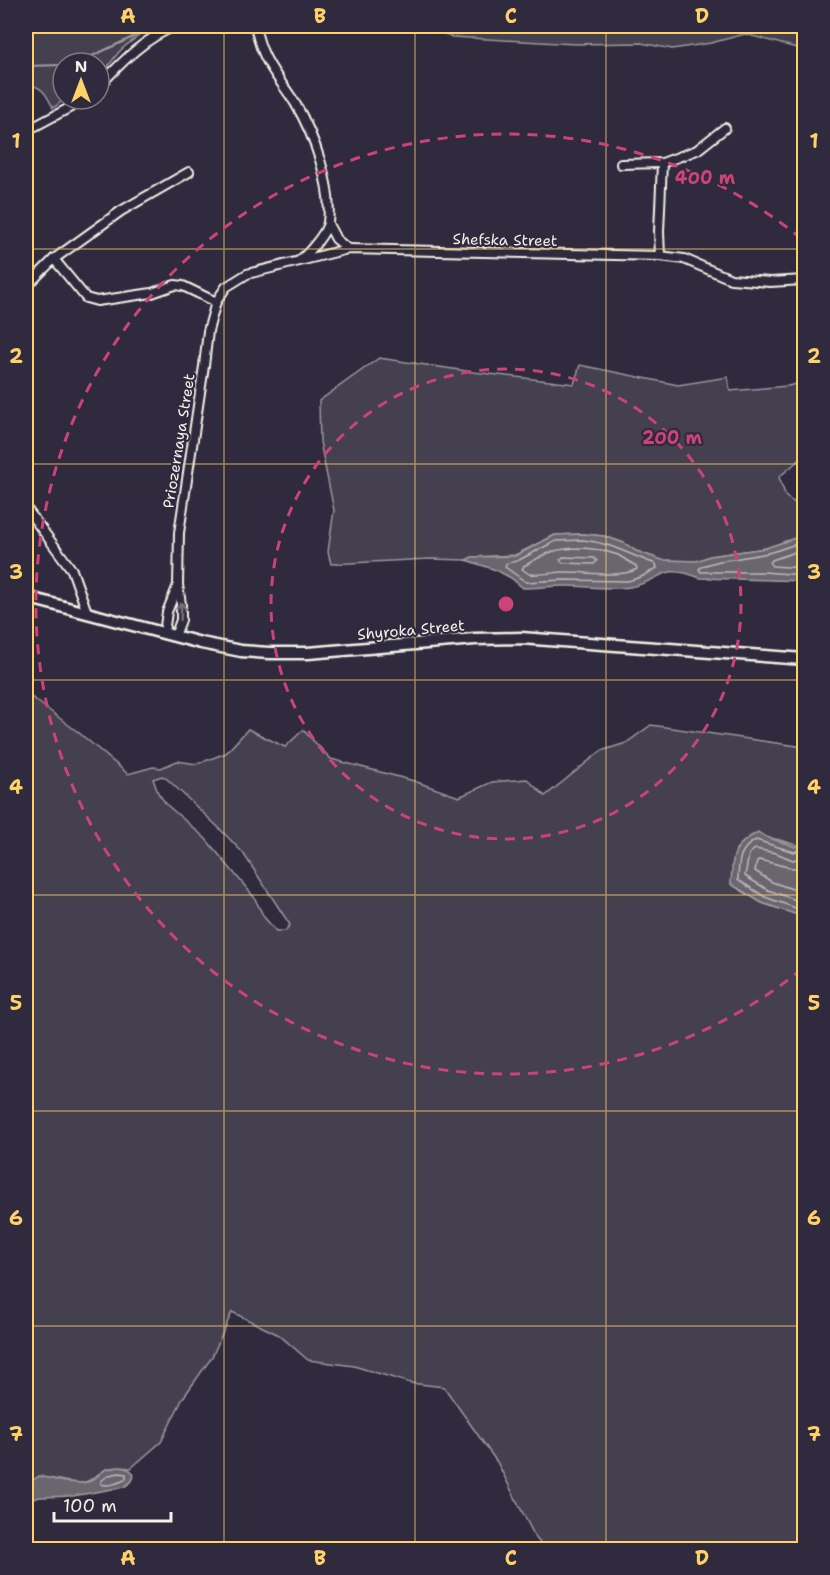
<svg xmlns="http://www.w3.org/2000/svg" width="830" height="1575" font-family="'Shantell Sans',sans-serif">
<rect width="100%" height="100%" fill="#2f2a3d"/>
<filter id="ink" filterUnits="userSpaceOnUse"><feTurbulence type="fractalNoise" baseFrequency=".0167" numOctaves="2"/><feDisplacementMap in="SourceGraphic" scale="12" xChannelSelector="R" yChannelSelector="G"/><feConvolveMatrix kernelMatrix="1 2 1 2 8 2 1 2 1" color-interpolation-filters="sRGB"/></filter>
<g filter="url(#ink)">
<!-- green -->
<g fill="#454050" stroke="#9c989c" stroke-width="1.5" fill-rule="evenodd">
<path d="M26 26H145V28C138 39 127 43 119 52 112 60 108 69 99 75V63H63V99H65L53 108C47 95 41 84 26 85Z"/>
<polygon points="425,26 804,26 804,50 745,34 711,43 672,49 641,43 575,44 452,37"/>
<polygon points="379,358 473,372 574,384 580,365 678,385 728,377 730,391 788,386 804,382 804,456 779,477 786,497 804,509 804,535 766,548 710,556 697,561 662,560 636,551 624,543 604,536 583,534 555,535 515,555 473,557 466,560 430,559 331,564 328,552 334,510 320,442 319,401"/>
<path d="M26 693 78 732 128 774 153 767 161 768 177 761 197 764 226 753 248 729 285 747 303 730 331 759 414 781 459 797 492 782 527 779 545 796 601 751 626 743 651 725 804 747V847C792 845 780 838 768 838 758 838 745 845 736 849L731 884 762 903 804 917V1549H545L535 1537 497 1462 444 1387 410 1383 354 1366 308 1360 279 1335 232 1312 212 1357 183 1398 161 1442 131 1468C123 1467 114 1466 107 1469 97 1473 92 1482 81 1483 59 1484 44 1470 26 1485ZM162 776 167 779 218 827 243 853 290 925 285 931H276L264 917 254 897 205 838 167 805 158 793 153 779Z"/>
</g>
<!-- water -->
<g fill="#6a6670" stroke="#a19ea0" stroke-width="1.5">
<path d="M583 534 604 536 624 543 636 551 662 560 697 561 710 556 766 548 804 535V581L700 578C661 562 663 581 630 587 609 590 586 586 565 586 551 586 537 588 523 588L511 578 496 570 466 560 472 557 515 556 555 535Z"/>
<path d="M758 832C768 840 782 841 795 847L802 842 804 847V917L762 903 731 884C733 854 731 847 758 832Z"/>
<path d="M120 1467C136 1469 139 1478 124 1487L73 1496 40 1497 26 1501V1485L39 1476 65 1482 82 1483 91 1481 106 1469Z"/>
</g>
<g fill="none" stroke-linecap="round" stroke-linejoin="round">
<!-- shore -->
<g stroke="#bdb9b8" stroke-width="1.5">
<path d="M583 540C612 543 629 555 656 564L657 568 641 577 628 581 562 580 526 582 505 567 507 563 517 561 556 541Z"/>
<path d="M804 541C792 545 780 550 768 553 752 557 708 560 699 569L701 572H763L804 575"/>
<path d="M583 548 601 550 618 555 636 566 637 569C620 579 583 571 562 572 551 573 540 575 529 574L522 569 524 566C548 552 555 548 583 548Z"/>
<polyline points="804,549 772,560 770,563 772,566 804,568"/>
<polygon points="563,557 594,558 597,561 594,564 563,563 560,560"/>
<path d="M804 848 794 852 756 840C738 850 739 861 738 880L765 897 804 911"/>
<polyline points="804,857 793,860 776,853 755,849 749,854 745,876 768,890 804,903"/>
<path d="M804 867C790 871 774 862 759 860L757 861 755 871 772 882 804 893"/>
<path d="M119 1473 126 1474V1479C119 1483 108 1487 101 1484V1481L109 1475Z"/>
</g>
<!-- stream -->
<g stroke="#a19ea0" stroke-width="2">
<polyline points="624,26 659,27 701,26"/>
<polyline points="77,63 133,37 150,26"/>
<polyline points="26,66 63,65"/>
</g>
<defs>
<g id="minor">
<path d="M255 26C257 34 259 44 263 52 270 70 285 87 295 103 313 133 333 186 328 222 327 232 309 253 301 259"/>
<path d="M99 86C122 62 144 38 176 26"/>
<polyline points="26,131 86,99"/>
<polyline points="621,164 662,163 697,150 725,128"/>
<polyline points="328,224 336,239 348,249"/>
<polyline points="660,256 659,232 662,163"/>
<polyline points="54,259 86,298 97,301 152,293 175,285 183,286 216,302"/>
<polyline points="26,283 33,280 54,259 121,211 189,172"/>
<polyline points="26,508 72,570 87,612"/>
<polyline points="164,633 167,612 178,585"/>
<polyline points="175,636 181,620 181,604 178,585 179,533 204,366 208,331 216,302 226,287 247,274 348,249 660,256 684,259 731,279 770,282 804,280"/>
</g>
<polyline id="secondary" points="26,597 201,643 241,651 269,653 308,653 475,639 521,638 804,659"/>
</defs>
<!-- minor casing -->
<use href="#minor" stroke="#f4f1e8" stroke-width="12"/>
<!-- secondary casing -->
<use href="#secondary" stroke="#f4f1e8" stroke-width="15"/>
<!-- minor -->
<use href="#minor" stroke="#2f2a3d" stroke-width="8"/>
<!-- secondary -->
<use href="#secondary" stroke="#2f2a3d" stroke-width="10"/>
</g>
<!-- one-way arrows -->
<defs><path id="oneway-shaft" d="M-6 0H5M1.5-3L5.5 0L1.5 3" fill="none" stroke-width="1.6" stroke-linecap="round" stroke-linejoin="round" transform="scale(1.5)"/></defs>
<use stroke="#747079" href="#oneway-shaft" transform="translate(181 611) rotate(-88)"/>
</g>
<!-- grid -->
<path fill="none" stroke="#ffd166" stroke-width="1.5" stroke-opacity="0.55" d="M224 26V1550M415 26V1550M606 26V1550M26 249H804M26 464H804M26 680H804M26 895H804M26 1111H804M26 1326H804"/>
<!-- distance rings -->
<g fill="none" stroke="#cc4377" stroke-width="3" stroke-dasharray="10 8">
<circle cx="506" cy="604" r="235"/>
<path d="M802 969A470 470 0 1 1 802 239"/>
</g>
<g text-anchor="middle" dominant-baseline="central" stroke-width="4.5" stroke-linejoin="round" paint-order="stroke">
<!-- street labels -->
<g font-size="15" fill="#f4f1e8" stroke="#2f2a3d">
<text transform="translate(505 240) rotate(1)">Shefska Street</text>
<text transform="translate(179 441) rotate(-81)">Priozernaya Street</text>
<text transform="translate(411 630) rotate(-5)">Shyroka Street</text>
</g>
</g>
<circle cx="506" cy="604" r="9" fill="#cc4377" stroke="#2f2a3d" stroke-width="3"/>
<g font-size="18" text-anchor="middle" font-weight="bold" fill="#cc4377" stroke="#2f2a3d" stroke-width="4.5" stroke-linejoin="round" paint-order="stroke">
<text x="705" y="184">400 m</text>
<text x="672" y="444">200 m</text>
</g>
<!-- margin -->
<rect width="830" height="1575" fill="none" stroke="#2f2a3d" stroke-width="66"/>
<!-- north arrow -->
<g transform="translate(81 81)"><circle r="28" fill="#2f2a3d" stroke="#7e7a81" stroke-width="1.5"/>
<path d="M0-4.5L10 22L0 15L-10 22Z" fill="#ffd166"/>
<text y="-9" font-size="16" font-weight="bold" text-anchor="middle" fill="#f4f1e8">N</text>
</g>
<!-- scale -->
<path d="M54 1512v9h117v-9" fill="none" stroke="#f4f1e8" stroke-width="3"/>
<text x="63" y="1512" font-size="18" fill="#f4f1e8" stroke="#2f2a3d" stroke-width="4.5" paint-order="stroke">100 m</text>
<rect x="33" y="33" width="764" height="1509" fill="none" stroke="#ffd166" stroke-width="2"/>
<g font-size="20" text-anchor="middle" font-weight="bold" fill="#ffd166">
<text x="128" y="23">A</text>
<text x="320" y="23">B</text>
<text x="511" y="23">C</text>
<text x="702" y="23">D</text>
<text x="16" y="148">1</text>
<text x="814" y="148">1</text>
<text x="16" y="363">2</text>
<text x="814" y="363">2</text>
<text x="16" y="579">3</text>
<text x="814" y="579">3</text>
<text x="16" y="794">4</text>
<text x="814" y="794">4</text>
<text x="16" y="1010">5</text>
<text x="814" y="1010">5</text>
<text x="16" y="1225">6</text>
<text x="814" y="1225">6</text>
<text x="16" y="1441">7</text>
<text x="814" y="1441">7</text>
<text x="128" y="1565">A</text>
<text x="320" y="1565">B</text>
<text x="511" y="1565">C</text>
<text x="702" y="1565">D</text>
</g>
</svg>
